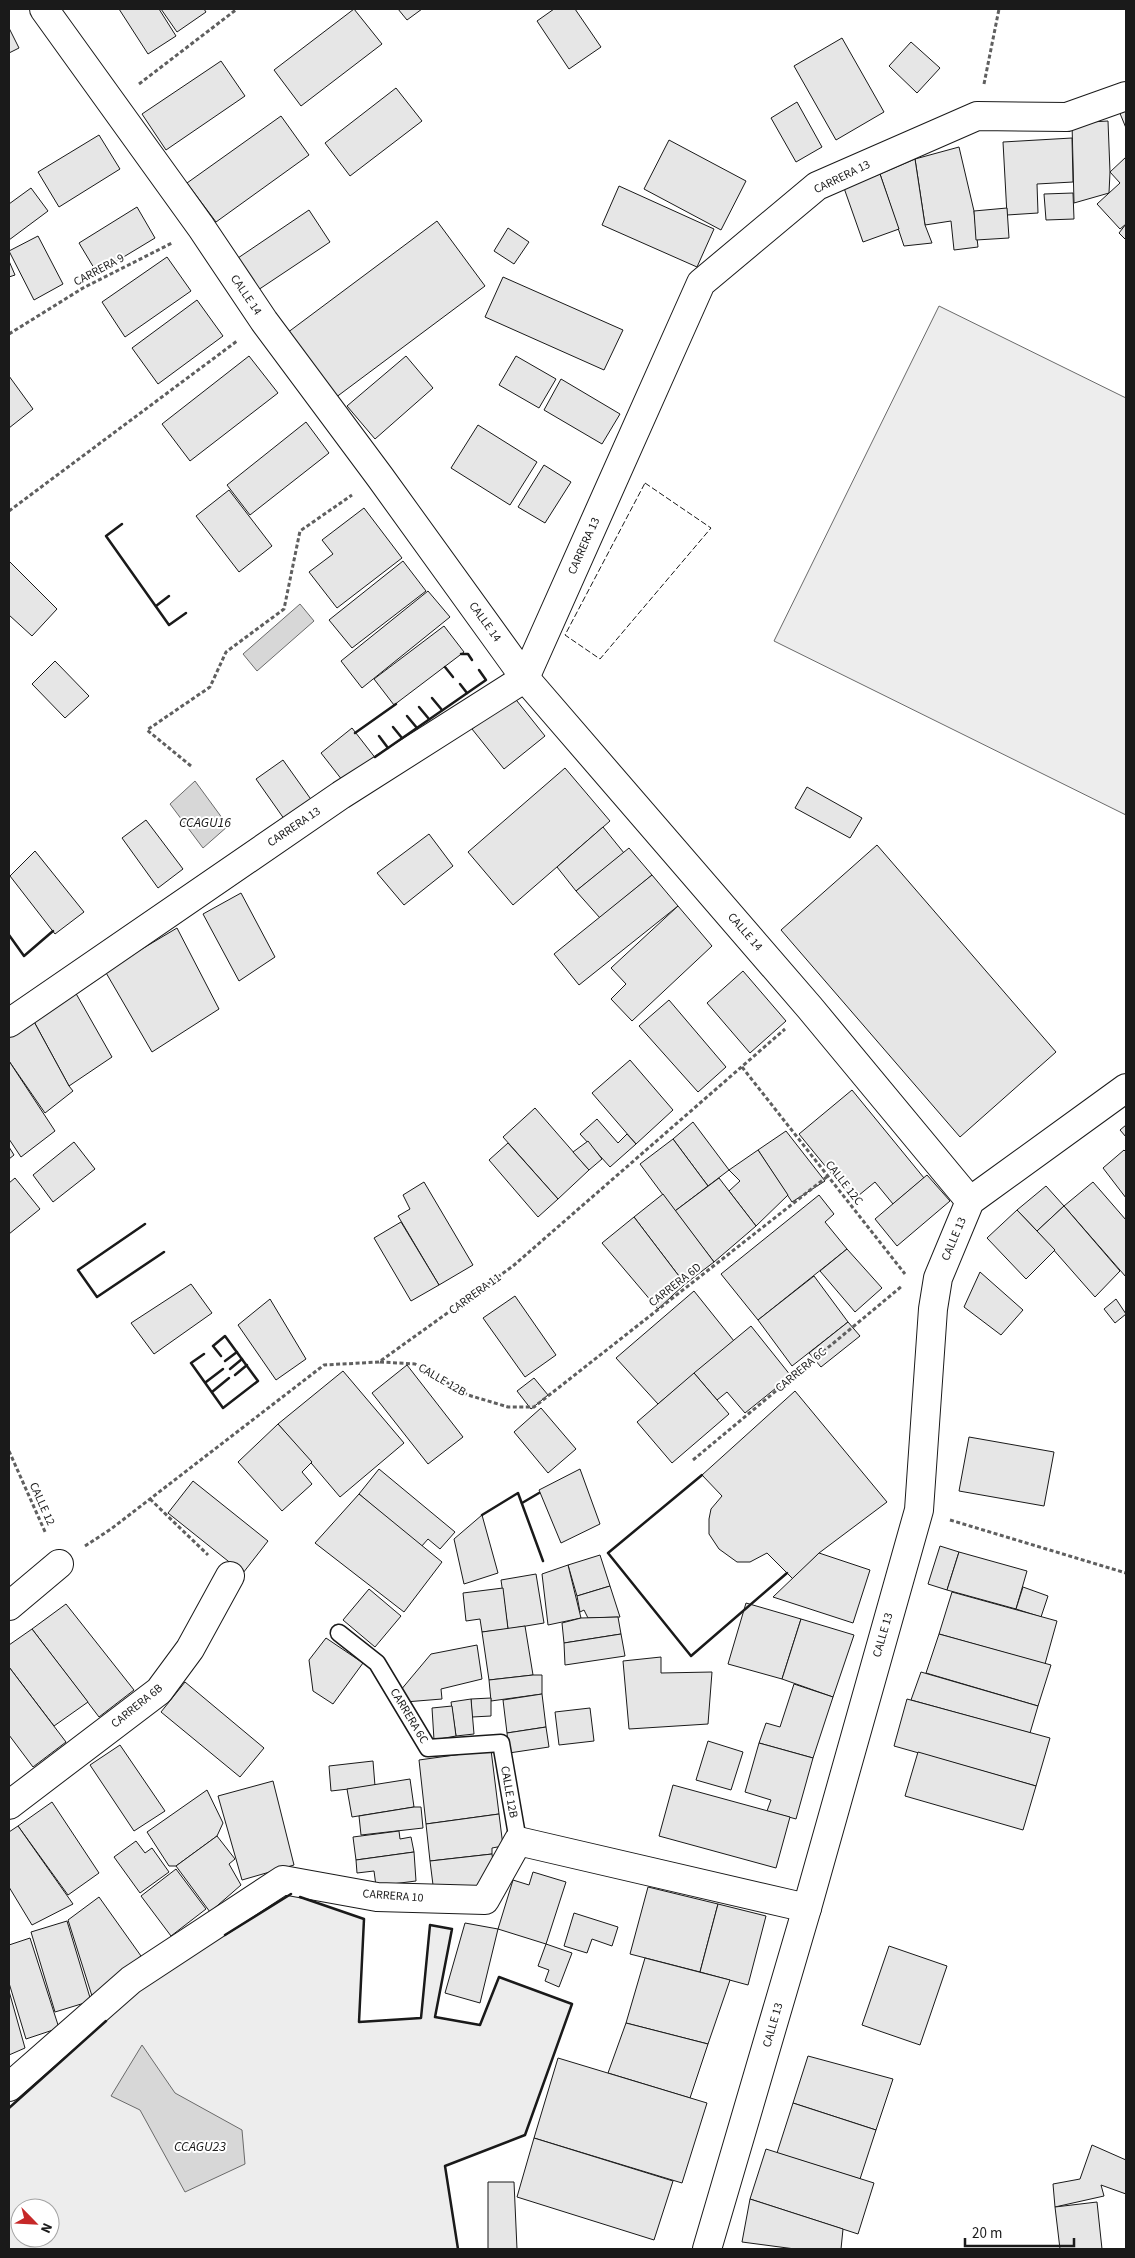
<svg xmlns="http://www.w3.org/2000/svg" width="1135" height="2258" font-family="'Source Sans 3',sans-serif">
<rect width="100%" height="100%" fill="#fff"/>
<!-- built -->
<g fill="#ededed" stroke="#6a6a6a" fill-rule="evenodd">
<polygon points="939,306 1126,398 1126,815 774,641"/>
<path d="M291 1894 364 1919 359 2022 421 2018 430 1925 452 1929 435 2017 480 2025 499 1977 572 2004 525 2135 445 2166 458 2249H9V2108L148 1983ZM20 2208H50V2238H20Z"/>
</g>
<!-- water -->
<g fill="#d7d7d7" stroke="#6a6a6a">
<polygon points="300,604 314,621 257,671 243,654"/>
<polygon points="195,781 228,826 203,848 170,804"/>
<polygon points="142,2045 175,2093 242,2130 245,2164 185,2192 140,2110 111,2096"/>
</g>
<!-- building -->
<g fill="#e6e6e6" stroke="#1a1a1a">
<polygon points="119,9 159,9 176,36 148,54"/>
<polygon points="161,9 204,9 206,12 177,32"/>
<polygon points="354,9 382,44 301,106 274,70"/>
<polygon points="398,9 422,9 407,20"/>
<polygon points="554,9 575,9 601,47 569,69 537,21"/>
<polygon points="9,28 19,48 9,53"/>
<polygon points="842,38 884,112 836,140 794,66"/>
<polygon points="911,42 940,68 917,93 889,66"/>
<polygon points="221,61 245,96 166,150 142,114"/>
<polygon points="396,88 422,121 350,176 325,143"/>
<polygon points="797,102 822,147 796,162 771,118"/>
<polygon points="1126,108 1126,128 1119,111"/>
<polygon points="281,116 309,155 216,222 187,183"/>
<polygon points="1108,121 1110,172 1109,193 1074,203 1072,123"/>
<polygon points="99,135 120,169 59,207 38,172"/>
<polygon points="1072,138 1073,182 1037,184 1038,213 1007,215 1003,142"/>
<polygon points="669,140 746,181 721,230 644,189"/>
<polygon points="959,147 974,211 978,247 954,250 951,221 925,225 915,159"/>
<polygon points="1126,157 1126,224 1120,229 1097,204 1120,183 1110,172"/>
<polygon points="915,159 925,225 932,243 904,246 880,174"/>
<polygon points="880,174 899,229 863,242 844,188"/>
<polygon points="619,186 714,229 697,267 602,225"/>
<polygon points="31,188 48,211 9,240 9,204"/>
<polygon points="1073,193 1074,219 1046,220 1044,194"/>
<polygon points="137,207 155,238 97,273 79,243"/>
<polygon points="1007,208 1009,238 976,240 974,211"/>
<polygon points="309,210 330,242 258,290 238,258"/>
<polygon points="437,221 485,286 335,398 287,333"/>
<polygon points="1126,224 1126,240 1119,233"/>
<polygon points="508,228 529,242 514,264 494,251"/>
<polygon points="38,236 63,284 34,300 9,251"/>
<polygon points="167,257 191,291 125,337 102,302"/>
<polygon points="9,261 15,275 9,277"/>
<polygon points="503,277 623,330 604,370 485,317"/>
<polygon points="197,300 223,336 158,384 132,348"/>
<polygon points="249,356 278,393 190,461 162,424"/>
<polygon points="406,356 433,388 375,439 347,406"/>
<polygon points="516,356 556,379 539,408 499,385"/>
<polygon points="9,376 33,409 9,428"/>
<polygon points="561,379 620,414 602,444 544,410"/>
<polygon points="306,422 329,453 250,515 227,485"/>
<polygon points="478,425 537,462 510,505 451,468"/>
<polygon points="544,465 571,482 545,523 518,507"/>
<polygon points="229,490 272,546 239,572 196,516"/>
<polygon points="364,508 402,558 337,608 309,572 333,554 322,540"/>
<polygon points="9,561 57,609 32,636 9,615"/>
<polygon points="403,561 426,591 352,648 329,620"/>
<polygon points="428,591 450,617 362,688 341,661"/>
<polygon points="444,626 464,652 394,705 374,679"/>
<polygon points="55,661 89,696 65,718 32,684"/>
<polygon points="513,696 545,736 504,769 472,729"/>
<polygon points="352,728 380,764 346,785 321,753"/>
<polygon points="283,760 315,805 287,823 256,779"/>
<polygon points="565,768 610,821 513,905 468,852"/>
<polygon points="807,787 862,818 850,838 795,808"/>
<polygon points="146,820 183,869 158,888 122,838"/>
<polygon points="603,827 624,853 576,891 557,867"/>
<polygon points="429,834 453,866 404,905 377,873"/>
<polygon points="877,845 1056,1052 960,1137 781,930"/>
<polygon points="629,848 652,875 600,918 576,891"/>
<polygon points="35,851 84,912 55,934 10,876"/>
<polygon points="652,875 678,906 579,985 554,954"/>
<polygon points="241,893 275,957 239,981 203,914"/>
<polygon points="678,906 712,946 632,1021 611,999 626,984 611,968"/>
<polygon points="177,928 219,1009 152,1052 105,971"/>
<polygon points="743,971 786,1021 750,1053 707,1003"/>
<polygon points="74,990 112,1057 69,1086 32,1018"/>
<polygon points="669,1000 726,1067 698,1092 639,1026"/>
<polygon points="32,1018 69,1086 73,1091 45,1113 9,1061 9,1034"/>
<polygon points="630,1060 673,1110 636,1144 592,1093"/>
<polygon points="9,1061 55,1131 21,1157 9,1139"/>
<polygon points="852,1090 924,1178 893,1204 875,1182 853,1200 799,1134"/>
<polygon points="535,1108 589,1170 558,1199 503,1137"/>
<polygon points="597,1119 618,1143 627,1134 636,1144 610,1167 580,1134"/>
<polygon points="693,1122 729,1170 708,1186 673,1139"/>
<polygon points="1126,1125 1126,1137 1120,1130"/>
<polygon points="786,1131 825,1181 792,1202 758,1150"/>
<polygon points="673,1139 708,1186 675,1211 640,1164"/>
<polygon points="588,1141 602,1159 589,1170 573,1152"/>
<polygon points="74,1142 95,1169 53,1202 33,1175"/>
<polygon points="508,1143 558,1199 538,1217 489,1160"/>
<polygon points="9,1147 14,1155 9,1159"/>
<polygon points="758,1150 788,1195 756,1226 729,1191 740,1181 729,1170"/>
<polygon points="1124,1150 1126,1152 1126,1198 1103,1168"/>
<polygon points="927,1175 950,1201 897,1246 875,1219"/>
<polygon points="15,1178 40,1209 9,1234 9,1183"/>
<polygon points="719,1178 756,1226 714,1262 675,1211"/>
<polygon points="424,1182 473,1265 439,1285 398,1216 410,1209 403,1195"/>
<polygon points="1093,1182 1126,1220 1126,1277 1064,1206"/>
<polygon points="1046,1186 1064,1206 1037,1231 1017,1210"/>
<polygon points="663,1194 714,1262 685,1284 634,1217"/>
<polygon points="819,1195 834,1214 825,1222 847,1249 758,1320 721,1274"/>
<polygon points="1064,1206 1120,1271 1095,1297 1037,1231"/>
<polygon points="1017,1210 1055,1250 1026,1279 987,1238"/>
<polygon points="634,1217 685,1284 658,1309 602,1243"/>
<polygon points="401,1222 439,1285 411,1301 374,1238"/>
<polygon points="847,1249 882,1288 855,1312 820,1271"/>
<polygon points="980,1272 1023,1310 1001,1335 964,1307"/>
<polygon points="814,1276 848,1322 792,1366 758,1320"/>
<polygon points="191,1284 212,1313 154,1354 131,1323"/>
<polygon points="694,1291 734,1341 658,1404 616,1358"/>
<polygon points="515,1296 556,1355 525,1377 483,1318"/>
<polygon points="270,1299 306,1359 276,1380 238,1325"/>
<polygon points="1116,1299 1126,1314 1115,1323 1104,1309"/>
<polygon points="848,1322 860,1336 821,1367 809,1353"/>
<polygon points="751,1326 791,1376 745,1413 727,1392 717,1400 694,1373"/>
<polygon points="407,1365 463,1437 428,1464 372,1393"/>
<polygon points="343,1371 404,1443 340,1497 278,1424"/>
<polygon points="694,1373 729,1414 672,1463 637,1422"/>
<polygon points="534,1378 548,1395 531,1409 517,1391"/>
<polygon points="795,1391 887,1502 819,1553 793,1579 767,1553 750,1562 737,1562 719,1549 709,1534 709,1519 711,1509 722,1496 702,1475"/>
<polygon points="541,1408 576,1449 548,1473 514,1432"/>
<polygon points="278,1424 312,1462 302,1472 312,1484 282,1511 238,1462"/>
<polygon points="969,1437 1054,1452 1044,1506 959,1491"/>
<polygon points="379,1469 455,1532 440,1549 428,1539 421,1547 359,1494"/>
<polygon points="580,1469 600,1524 561,1543 539,1490"/>
<polygon points="193,1481 268,1541 243,1573 168,1513"/>
<polygon points="359,1494 442,1562 404,1612 315,1543"/>
<polygon points="482,1515 498,1573 464,1584 454,1539"/>
<polygon points="940,1546 959,1552 947,1590 928,1584"/>
<polygon points="959,1552 1027,1571 1016,1609 947,1590"/>
<polygon points="819,1553 870,1570 853,1623 773,1597"/>
<polygon points="600,1555 610,1586 577,1596 568,1565"/>
<polygon points="568,1565 581,1618 548,1625 542,1574"/>
<polygon points="536,1574 544,1623 508,1629 501,1580"/>
<polygon points="610,1586 620,1617 588,1618 584,1610 580,1612 577,1596"/>
<polygon points="1023,1587 1048,1596 1041,1617 1016,1609"/>
<polygon points="503,1588 508,1629 482,1632 480,1619 466,1621 463,1593"/>
<polygon points="369,1589 401,1616 375,1647 343,1620"/>
<polygon points="952,1592 1057,1621 1045,1664 939,1634"/>
<polygon points="746,1603 801,1619 782,1679 728,1664"/>
<polygon points="66,1604 134,1690 99,1717 32,1629"/>
<polygon points="618,1617 621,1634 564,1643 562,1623 581,1618"/>
<polygon points="801,1619 854,1635 833,1697 782,1679"/>
<polygon points="525,1626 533,1675 489,1680 482,1632"/>
<polygon points="32,1629 88,1702 54,1726 9,1667 9,1645"/>
<polygon points="621,1634 625,1656 565,1665 564,1643"/>
<polygon points="939,1634 1051,1665 1038,1706 926,1673"/>
<polygon points="326,1638 363,1663 333,1704 313,1691 309,1660"/>
<polygon points="477,1645 482,1679 441,1689 442,1699 405,1702 400,1691 431,1654"/>
<polygon points="661,1657 661,1673 712,1672 708,1724 629,1729 623,1661"/>
<polygon points="9,1667 66,1742 33,1767 9,1735"/>
<polygon points="921,1672 1038,1706 1030,1733 911,1700"/>
<polygon points="533,1675 542,1675 542,1694 491,1701 489,1680"/>
<polygon points="185,1682 264,1748 240,1777 161,1712"/>
<polygon points="794,1684 833,1697 813,1758 759,1743 766,1723 780,1727"/>
<polygon points="542,1694 546,1727 507,1733 503,1700"/>
<polygon points="491,1698 491,1716 472,1717 471,1699"/>
<polygon points="471,1699 474,1734 456,1736 451,1702"/>
<polygon points="907,1699 1050,1738 1036,1786 894,1746"/>
<polygon points="452,1706 456,1736 434,1740 432,1708"/>
<polygon points="590,1708 594,1741 559,1745 555,1712"/>
<polygon points="546,1727 549,1747 509,1753 507,1733"/>
<polygon points="708,1741 743,1752 731,1790 696,1780"/>
<polygon points="759,1743 813,1758 796,1819 767,1811 771,1800 745,1792"/>
<polygon points="120,1745 165,1811 134,1831 90,1765"/>
<polygon points="491,1750 499,1814 426,1824 419,1760"/>
<polygon points="918,1752 1036,1786 1023,1830 905,1796"/>
<polygon points="373,1761 375,1786 331,1791 329,1766"/>
<polygon points="410,1779 414,1807 352,1817 347,1789"/>
<polygon points="273,1781 294,1865 242,1880 218,1796"/>
<polygon points="673,1785 790,1817 776,1868 659,1836"/>
<polygon points="207,1790 223,1823 217,1836 176,1866 169,1866 147,1832"/>
<polygon points="52,1802 99,1873 68,1895 18,1826"/>
<polygon points="414,1807 421,1807 423,1828 361,1835 359,1816"/>
<polygon points="499,1814 503,1846 492,1848 492,1854 430,1861 426,1824"/>
<polygon points="18,1826 73,1904 32,1925 9,1887 9,1832"/>
<polygon points="399,1831 400,1839 411,1837 414,1852 356,1860 353,1837"/>
<polygon points="217,1836 235,1859 229,1864 241,1885 210,1912 176,1866"/>
<polygon points="136,1841 145,1853 152,1848 169,1872 140,1893 114,1857"/>
<polygon points="414,1852 416,1881 376,1886 374,1871 357,1873 356,1860"/>
<polygon points="492,1854 496,1884 434,1893 430,1861"/>
<polygon points="176,1869 206,1909 171,1936 141,1896"/>
<polygon points="533,1872 566,1882 546,1944 498,1929 513,1880 529,1885"/>
<polygon points="648,1887 718,1904 700,1972 630,1954"/>
<polygon points="99,1897 141,1956 92,1996 68,1920"/>
<polygon points="718,1904 766,1916 748,1985 700,1972"/>
<polygon points="574,1913 618,1927 612,1946 592,1939 587,1953 564,1946"/>
<polygon points="67,1921 91,2001 55,2012 31,1932"/>
<polygon points="465,1923 498,1929 480,2003 445,1993"/>
<polygon points="30,1938 59,2028 26,2039 9,1983 9,1945"/>
<polygon points="546,1944 572,1953 559,1987 545,1981 549,1970 538,1966"/>
<polygon points="889,1946 947,1966 920,2045 862,2025"/>
<polygon points="645,1958 730,1980 708,2044 626,2023"/>
<polygon points="9,1991 25,2048 9,2055"/>
<polygon points="626,2023 708,2044 690,2098 608,2073"/>
<polygon points="808,2056 893,2079 876,2130 793,2103"/>
<polygon points="558,2058 707,2103 682,2183 534,2138"/>
<polygon points="793,2103 876,2130 860,2179 777,2153"/>
<polygon points="534,2138 673,2181 654,2240 517,2197"/>
<polygon points="1092,2145 1126,2160 1126,2194 1101,2185 1104,2196 1055,2207 1053,2184 1080,2179"/>
<polygon points="766,2149 874,2183 858,2234 750,2199"/>
<polygon points="488,2182 514,2182 517,2249 488,2249"/>
<polygon points="750,2199 843,2229 841,2249 795,2249 742,2242"/>
<polygon points="1097,2202 1102,2249 1060,2249 1055,2207"/>
</g>
<g fill="none" stroke-linecap="round" stroke-linejoin="round">
<defs>
<polyline id="lane" points="339,1633 377,1663 428,1748 501,1743 518,1841"/>
<g id="street">
<polyline points="44,9 201,227 264,321 380,477 525,678 810,1008 970,1201"/>
<polyline points="9,1023 341,795 525,678 701,283 817,186 977,116 1067,117 1126,96"/>
<polyline points="9,1606 59,1564"/>
<polyline points="9,1805 159,1691 190,1649 230,1576"/>
<polyline points="9,2087 131,1980 283,1880 377,1897 485,1900 518,1841 807,1908"/>
<polyline points="707,2249 807,1908 919,1510 933,1309 938,1278 970,1201 1126,1088"/>
</g>
</defs>
<!-- lane casing -->
<use href="#lane" stroke="#1a1a1a" stroke-width="19"/>
<!-- street casing -->
<use href="#street" stroke="#1a1a1a" stroke-width="30"/>
<!-- path -->
<g stroke="#5f5f5f" stroke-width="3" stroke-dasharray="4 2.5" stroke-linecap="butt">
<polyline points="139,84 237,9"/>
<polyline points="984,84 999,9"/>
<polyline points="9,334 83,288 172,243"/>
<polyline points="9,511 237,341"/>
<polyline points="191,766 147,730 210,687 226,652 284,609 300,531 352,495"/>
<polyline points="742,1067 905,1274"/>
<polyline points="380,1362 415,1364 468,1395 508,1407 534,1407 828,1176"/>
<polyline points="9,1451 46,1534"/>
<polyline points="693,1460 902,1286"/>
<polyline points="150,1499 208,1555"/>
<polyline points="950,1520 1126,1573"/>
<polyline points="85,1546 111,1529 324,1365 379,1362 513,1266 785,1029"/>
</g>
<!-- lane -->
<use href="#lane" stroke="#fff" stroke-width="16"/>
<!-- street -->
<use href="#street" stroke="#fff" stroke-width="28"/>
<!-- fence -->
<polygon stroke="#1a1a1a" stroke-width="1" stroke-dasharray="6 2.5" stroke-linecap="butt" points="645,483 711,528 600,659 565,635"/>
<!-- wall -->
<g stroke="#1a1a1a" stroke-width="2.5">
<polyline points="122,524 106,536 169,625 186,613"/>
<polyline points="156,606 169,596"/>
<polyline points="461,654 468,654 472,660"/>
<polyline points="445,667 453,677"/>
<polyline points="460,684 467,693"/>
<polyline points="432,698 442,710"/>
<polyline points="419,707 429,719"/>
<polyline points="407,716 417,728"/>
<polyline points="393,727 402,738"/>
<polyline points="355,733 396,704"/>
<polyline points="379,736 388,748"/>
<polyline points="375,757 486,680 479,670"/>
<polyline points="9,935 24,956 53,931"/>
<polyline points="145,1224 78,1270 97,1297 164,1252"/>
<polyline points="204,1354 191,1363 223,1408 258,1381 225,1336 213,1346 221,1356"/>
<polyline points="225,1361 237,1352"/>
<polyline points="230,1369 242,1359"/>
<polyline points="235,1375 247,1365"/>
<polyline points="206,1382 223,1369"/>
<polyline points="212,1392 229,1378"/>
<polyline points="702,1475 608,1553 691,1656 787,1573"/>
<polyline points="522,1503 539,1493"/>
<polyline points="482,1515 518,1493 543,1561"/>
<polyline points="300,1897 364,1919 359,2022 421,2018 430,1925 452,1929 435,2017 480,2025 499,1977 572,2004 525,2135 445,2166 458,2249"/>
<polyline points="225,1935 291,1894"/>
<polyline points="9,2108 106,2021"/>
</g>
</g>
<g text-anchor="middle" dominant-baseline="central" stroke-width="4" stroke-linejoin="round" paint-order="stroke">
<!-- street labels -->
<g font-size="12" fill="#1a1a1a" stroke="#fff">
<text transform="translate(842 177) rotate(-26)">CARRERA 13</text>
<text transform="translate(99 270) rotate(-28)">CARRERA 9</text>
<text transform="translate(246 295) rotate(56)">CALLE 14</text>
<text transform="translate(584 546) rotate(-66)">CARRERA 13</text>
<text transform="translate(485 622) rotate(54)">CALLE 14</text>
<text transform="translate(294 827) rotate(-34)">CARRERA 13</text>
<text transform="translate(745 932) rotate(49)">CALLE 14</text>
<text transform="translate(844 1183) rotate(52)">CALLE 12C</text>
<text transform="translate(954 1239) rotate(-67)">CALLE 13</text>
<text transform="translate(675 1285) rotate(-38)">CARRERA 6D</text>
<text transform="translate(475 1294) rotate(-36)">CARRERA 11</text>
<text transform="translate(801 1370) rotate(-40)">CARRERA 6C</text>
<text transform="translate(442 1380) rotate(30)">CALLE 12B</text>
<text transform="translate(42 1504) rotate(66)">CALLE 12</text>
<text transform="translate(883 1635) rotate(-74)">CALLE 13</text>
<text transform="translate(137 1706) rotate(-39)">CARRERA 6B</text>
<text transform="translate(409 1716) rotate(59)">CARRERA 6C</text>
<text transform="translate(509 1792) rotate(80)">CALLE 12B</text>
<text transform="translate(393 1896) rotate(4)">CARRERA 10</text>
<text transform="translate(773 2025) rotate(-74)">CALLE 13</text>
</g>
<!-- water labels -->
<g font-size="14" font-style="italic" fill="#1a1a1a" stroke="#fff">
<text x="205" y="823">CCAGU16</text>
<text x="200" y="2147">CCAGU23</text>
</g>
</g>
<!-- border -->
<rect width="1135" height="2258" fill="none" stroke="#1a1a1a" stroke-width="20"/>
<!-- north arrow -->
<g transform="translate(35 2223) rotate(114)"><circle r="24" fill="#ffffff" stroke="#a3a3a3"/>
<path d="M0-4L9 19L0 12L-9 19Z" fill="#c62828"/>
<text y="-8" font-size="14" font-weight="bold" text-anchor="middle" fill="#1a1a1a">N</text>
</g>
<!-- scale -->
<path d="M965 2238v8h109v-8" fill="none" stroke="#1a1a1a" stroke-width="2.5"/>
<text x="972" y="2238" font-size="15" fill="#1a1a1a" stroke="#ffffff" stroke-width="4" paint-order="stroke">20 m</text>
</svg>
